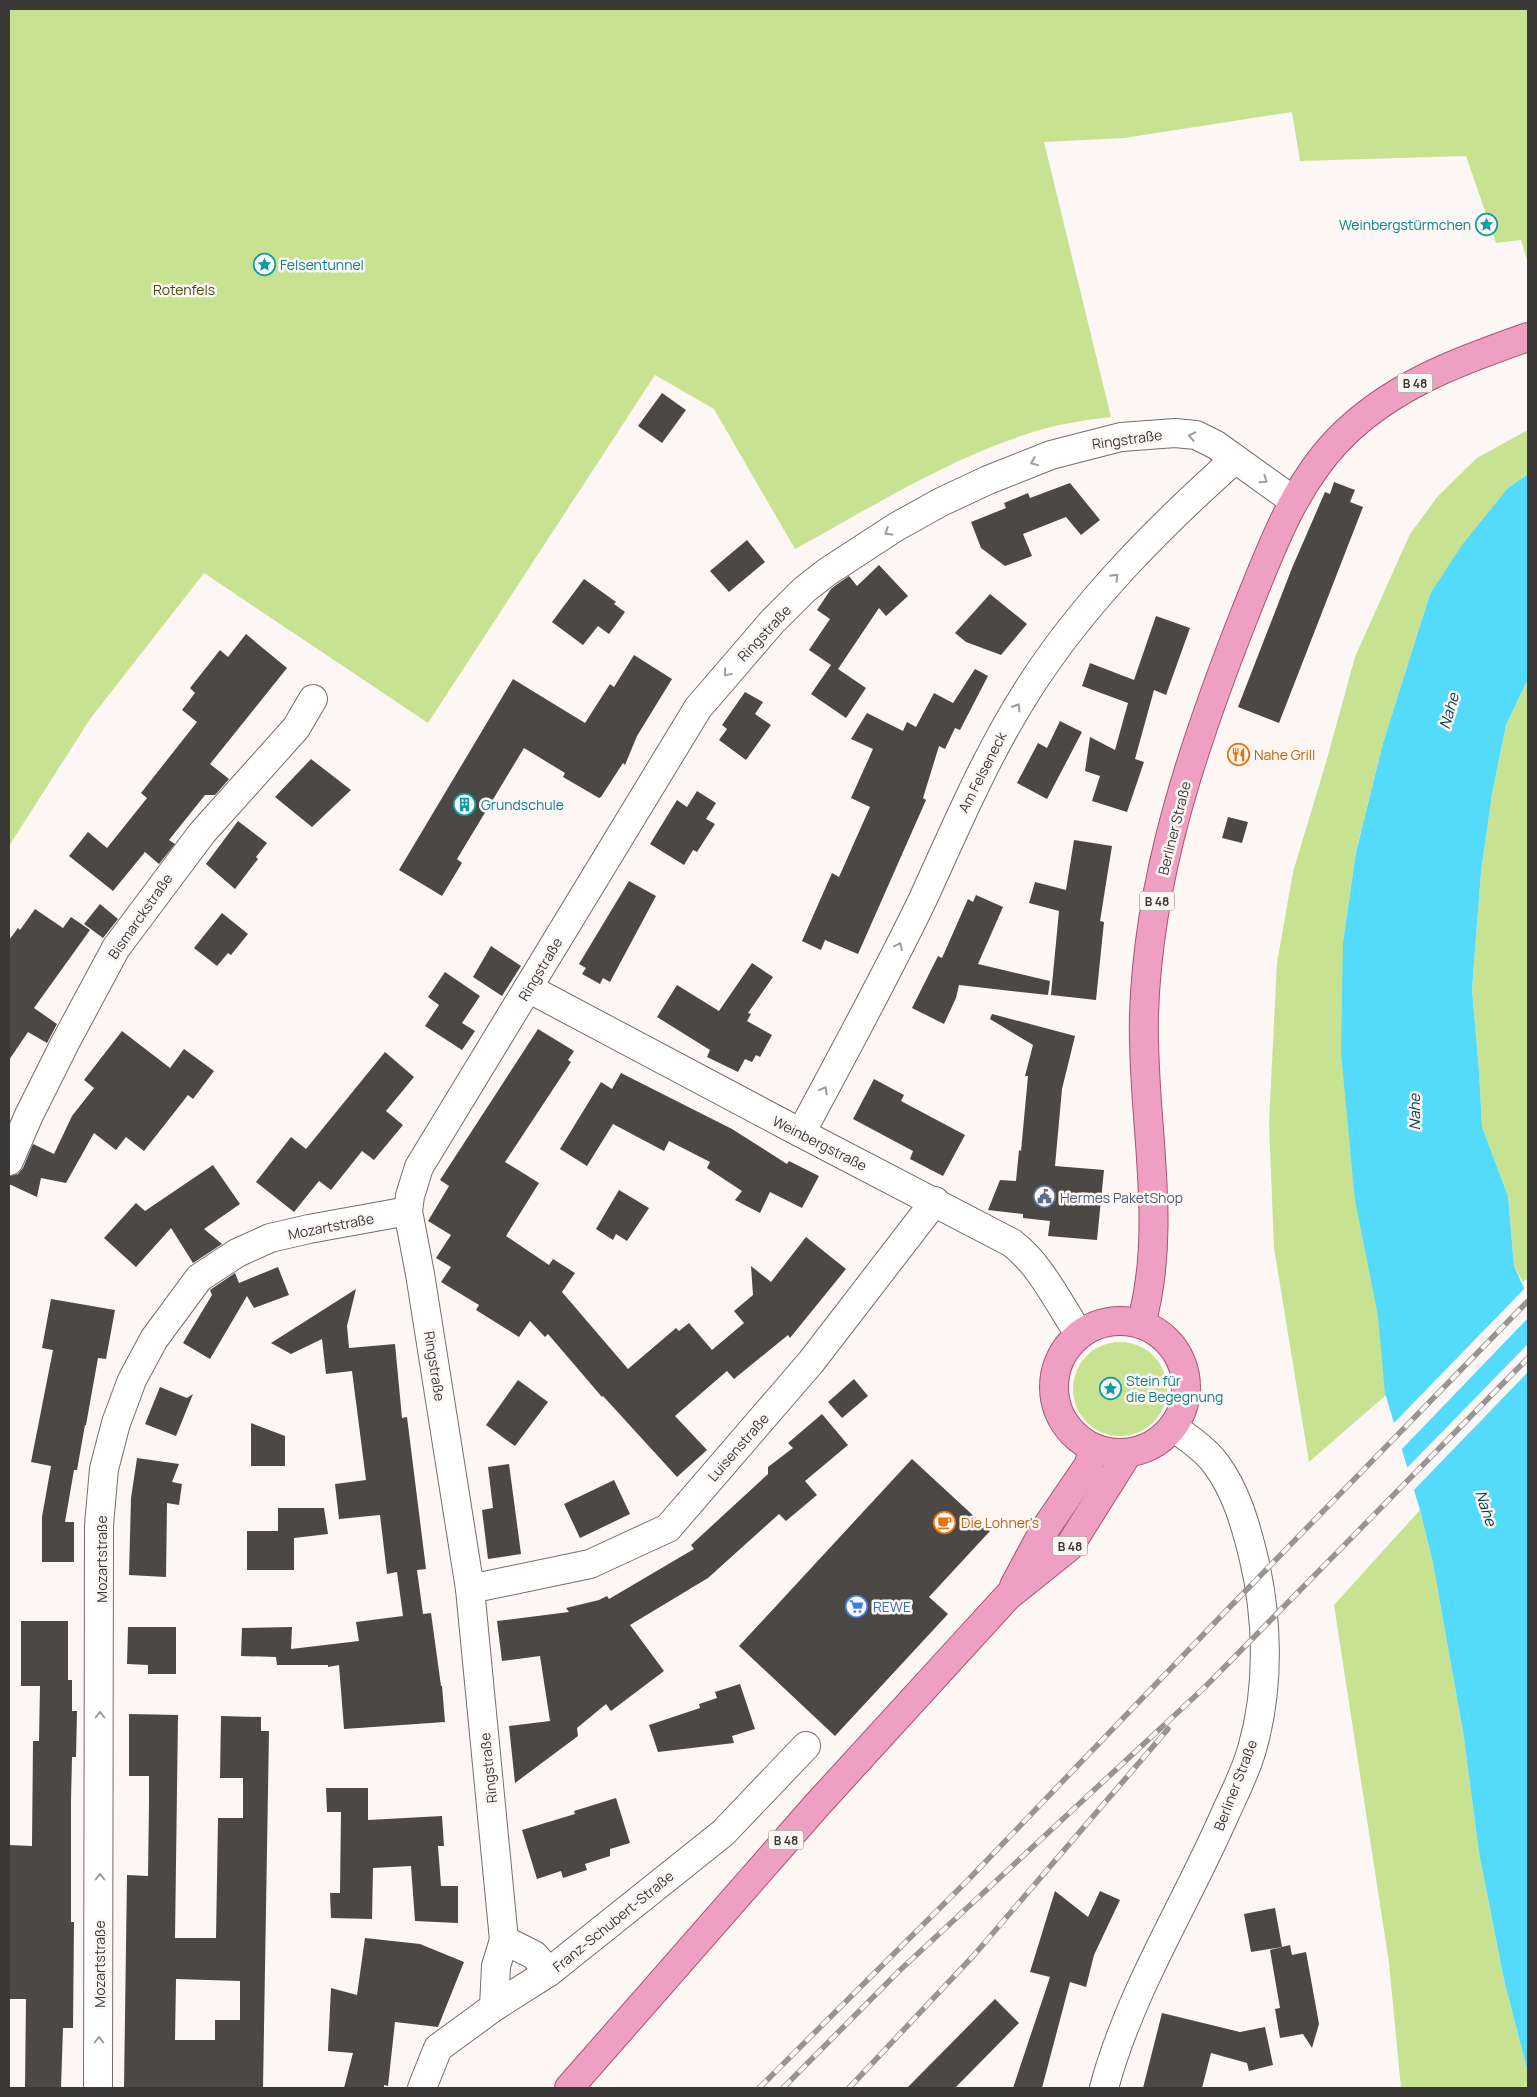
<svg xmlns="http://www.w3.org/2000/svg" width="1537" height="2097" font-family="Manrope,sans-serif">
<rect width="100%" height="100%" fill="#fcf7f4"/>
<!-- green -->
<g fill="#c7e291">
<path d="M9 9H1528V263L1521 240 1496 243 1466 156 1300 161 1292 112 1124 138 1044 142 1111 417C1085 420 1058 424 1033 432 949 458 872 507 795 549L714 409 655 375 428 723 204 573 90 719 9 846Z"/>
<polygon points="1528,430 1528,474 1508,488 1430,594 1383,743 1356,851 1343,942 1386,1395 1309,1462 1274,1248 1269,1123 1277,963 1293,872 1327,759 1355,657 1410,534 1438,496 1477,458"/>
<polygon points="1528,679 1528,1278 1523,1282 1514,1266 1508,1196 1482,1127 1479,1071 1472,989 1481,872 1492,794 1506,725"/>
<circle cx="1120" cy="1389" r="47"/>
<polygon points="1420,1510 1433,1563 1464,1738 1479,1853 1504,1980 1528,2073 1528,2088 1401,2088 1389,1963 1334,1605"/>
</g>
<!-- water -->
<polygon fill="#54dbfc" points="1528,474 1528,679 1506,725 1492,794 1481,872 1472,989 1479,1071 1482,1127 1508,1196 1514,1266 1528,1297 1528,2073 1504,1980 1479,1853 1464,1738 1433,1563 1420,1510 1385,1393 1378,1316 1355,1200 1341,1053 1343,942 1356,852 1383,743 1430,594 1462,545 1508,488"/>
<!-- pier -->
<g fill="#fcf7f4">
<polygon points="1527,1286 1528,1318 1400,1451 1392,1425"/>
<polygon points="1528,1344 1528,1372 1412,1492 1405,1470"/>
</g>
<!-- building -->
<g fill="#4c4845" fill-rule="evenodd">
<polygon points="662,393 686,410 662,443 638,426"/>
<polygon points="1334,482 1355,490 1350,502 1363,507 1279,723 1238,707 1292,568 1325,492 1330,494"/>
<polygon points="1070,483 1100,520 1081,535 1066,517 1023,534 1032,556 1005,566 981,548 971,522 1006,508 1004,503 1028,493 1030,498"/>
<polygon points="747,540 765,562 729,592 710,571"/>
<polygon points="879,565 908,596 886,616 879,608 838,669 866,688 846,718 811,694 831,665 809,650 830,619 817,610 831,589 836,585 849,576 857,586"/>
<polygon points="584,579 616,602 614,604 625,612 609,634 598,626 583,645 552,622"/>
<polygon points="990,594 1027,624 1001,655 966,642 955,633"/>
<polygon points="1156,616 1190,628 1166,695 1154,690 1135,759 1144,762 1127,812 1092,801 1100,776 1085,771 1090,737 1115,750 1128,703 1082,686 1090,663 1134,680"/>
<polygon points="246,634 287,668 210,764 229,779 215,795 205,795 169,840 175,844 159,864 145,852 113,891 69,856 88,832 107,848 147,798 141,793 197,722 182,710 195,693 190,688 220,650 228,657"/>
<polygon points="634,655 672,679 637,736 625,765 623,763 601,797 599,798 563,777 565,773 524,748 457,859 462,863 442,896 399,870 513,679 585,723 610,684 614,687"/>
<polygon points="975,669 988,676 960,730 955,728 945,749 939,746 923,798 926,800 858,954 825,940 821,950 802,941 832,873 839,877 870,807 851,798 873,749 851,739 867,713 903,731 907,722 916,727 934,693 953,703"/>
<polygon points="745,692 763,702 755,714 771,725 746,760 719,740 727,729 722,725"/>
<polygon points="1060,721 1082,732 1047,799 1017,783 1038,743 1047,748"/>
<polygon points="311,759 351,790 312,827 275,797"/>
<polygon points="697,791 716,803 706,819 715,824 697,852 693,850 684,865 650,844 677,800 687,807"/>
<polygon points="1228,817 1248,822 1242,843 1222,838"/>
<polygon points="238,821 267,843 256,857 258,859 235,889 206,864"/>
<polygon points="1074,840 1112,846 1100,921 1104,922 1096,1000 1051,995 1059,911 1029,903 1035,882 1066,890"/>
<polygon points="629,881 656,896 610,982 603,978 600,984 582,974 586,968 579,964"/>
<polygon points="976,895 1003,907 978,964 1050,981 1048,995 959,985 956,998 944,1024 912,1008 938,956 942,958 968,899 973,902"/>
<polygon points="100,904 118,919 103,938 84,924"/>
<polygon points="35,909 63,928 71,917 90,930 34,1008 57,1024 47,1043 28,1032 9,1060 9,940 18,928 20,930"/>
<polygon points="222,913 248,934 231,955 228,953 217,966 194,948"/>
<polygon points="491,946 521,966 502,996 473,977"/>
<polygon points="752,963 773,977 748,1013 751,1014 747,1021 772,1035 760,1057 756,1055 752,1062 745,1059 738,1072 707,1057 710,1050 657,1017 677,985 719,1011"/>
<polygon points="445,972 480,996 462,1023 475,1031 462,1050 425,1026 439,1005 428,997"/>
<polygon points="992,1014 1075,1036 1062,1089 1055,1166 1104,1170 1097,1240 1048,1236 1050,1221 1023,1218 1023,1214 988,1210 1000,1180 1016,1181 1019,1150 1021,1151 1028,1076 1025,1076 1033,1045 990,1019"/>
<polygon points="538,1029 574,1051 568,1060 571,1062 505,1162 539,1183 506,1236 549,1265 553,1259 575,1273 562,1292 628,1369 676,1328 679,1331 689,1323 712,1350 744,1323 734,1311 753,1295 751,1266 771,1282 806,1237 846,1269 790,1338 788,1335 734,1379 727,1371 675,1416 707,1450 677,1477 603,1396 602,1397 548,1334 545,1337 530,1321 519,1337 476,1310 479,1305 441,1282 451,1267 436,1258 451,1235 428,1221 449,1186 440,1180"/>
<polygon points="122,1031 170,1068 184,1049 214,1071 193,1099 188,1095 144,1151 126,1137 116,1150 94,1133 66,1183 41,1178 37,1197 9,1184 9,1176 18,1174 23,1168 33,1144 54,1154 72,1116 94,1088 84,1080"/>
<polygon points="385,1052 414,1077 386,1111 403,1125 374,1160 362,1151 331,1190 319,1181 294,1212 256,1182 291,1137 306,1149"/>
<polygon points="621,1073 732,1129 787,1164 789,1161 819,1176 802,1208 770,1192 760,1213 735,1200 742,1191 707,1168 710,1162 669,1141 664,1151 613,1124 587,1166 560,1149 601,1082 612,1089"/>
<polygon points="874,1079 904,1095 901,1101 965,1135 943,1176 910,1159 913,1151 853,1119"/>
<polygon points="213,1165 240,1204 204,1229 222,1244 193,1263 171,1228 136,1267 104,1238 136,1203 145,1211"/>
<polygon points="619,1190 649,1208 627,1241 616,1234 613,1240 596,1229"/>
<polygon points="278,1267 289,1295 254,1308 247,1296 210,1359 183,1343 212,1295 210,1290 235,1273 239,1283"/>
<polygon points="356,1289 347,1326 349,1348 395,1344 402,1418 407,1417 426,1569 417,1570 423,1614 431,1613 441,1686 442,1686 445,1722 344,1729 339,1665 328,1667 328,1665 277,1665 276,1657 241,1656 242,1628 292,1627 291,1649 359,1641 356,1622 403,1616 397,1572 387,1574 380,1515 339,1519 335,1484 366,1480 352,1371 326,1374 322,1339 291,1354 271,1343"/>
<polygon points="51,1299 115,1310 106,1359 98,1358 86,1425 85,1425 77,1470 74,1470 65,1522 74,1522 74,1562 42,1562 42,1517 51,1466 31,1462 53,1350 42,1348"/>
<polygon points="854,1379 868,1396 842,1418 828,1402"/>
<polygon points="518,1380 548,1402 515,1446 486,1425"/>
<polygon points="160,1387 187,1398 193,1394 176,1436 145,1424"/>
<polygon points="822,1414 848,1445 805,1481 817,1495 786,1521 779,1514 708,1578 630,1625 664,1671 611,1711 606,1704 577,1728 578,1736 515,1783 509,1726 550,1721 540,1656 502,1661 497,1621 569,1612 566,1608 599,1600 607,1596 609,1599 694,1549 691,1545 768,1474 768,1467 793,1448 788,1443"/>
<polygon points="251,1423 285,1436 285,1466 251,1466"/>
<polygon points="137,1458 179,1464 172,1482 182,1484 179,1505 167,1503 166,1577 129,1575 131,1498"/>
<polygon points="912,1459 990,1531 929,1597 948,1614 835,1736 739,1646"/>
<polygon points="509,1464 521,1554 488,1559 482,1510 493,1508 488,1467"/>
<polygon points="614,1480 630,1514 580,1538 564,1504"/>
<polygon points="278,1508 324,1508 328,1534 294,1538 294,1570 247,1570 247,1531 278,1531"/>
<polygon points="21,1621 68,1621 68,1680 72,1680 72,1711 77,1711 76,1757 72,1757 71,1801 71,1922 74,1922 73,2028 63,2028 61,2088 25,2088 26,1999 9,1999 9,1845 32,1846 33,1741 39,1741 40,1686 21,1686"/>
<polygon points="128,1627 176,1627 176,1674 148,1674 148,1665 127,1664"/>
<polygon points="740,1684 755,1729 732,1736 734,1743 658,1752 649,1725 700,1708 699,1704 717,1698 715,1692"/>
<path d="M129 1714 178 1715 175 1938H216L218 1818H243V1778H220L221 1716 261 1717V1731H269L263 2088H124L127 1875 148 1876 149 1802V1776H129ZM176 1979 240 1981V2020H215V2040H175Z"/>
<polygon points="326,1788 368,1788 368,1820 442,1816 444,1846 438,1846 441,1886 458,1886 458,1923 415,1921 411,1866 373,1868 372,1919 331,1918 330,1893 340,1893 341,1812 327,1812"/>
<polygon points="616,1798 630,1843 610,1849 610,1856 585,1864 587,1870 563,1878 561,1871 537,1879 522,1830 575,1814 574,1811"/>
<polygon points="1055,1891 1088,1917 1100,1891 1120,1900 1094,1955 1086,1987 1070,1982 1042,2088 1013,2088 1050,1977 1030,1972"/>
<polygon points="1275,1908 1282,1947 1251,1952 1244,1914"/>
<polygon points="365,1938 420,1944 464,1962 438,2027 395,2022 388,2086 384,2085 384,2088 344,2088 353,2053 328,2051 331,1988 357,1995"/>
<polygon points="1290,1945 1292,1955 1306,1952 1319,2024 1312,2048 1303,2034 1280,2038 1275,2009 1280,2008 1270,1950"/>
<polygon points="995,1999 1019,2023 955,2088 907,2088"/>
<polygon points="1162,2013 1240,2032 1265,2027 1273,2065 1249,2071 1247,2063 1211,2053 1202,2088 1143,2088"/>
</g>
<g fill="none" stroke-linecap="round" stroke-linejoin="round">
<defs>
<g id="minor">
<path d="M528 988 801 1133 1012 1243C1041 1265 1059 1304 1079 1334"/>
<path d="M801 1133C842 1056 885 978 923 899 956 827 986 755 1029 688 1084 602 1158 528 1235 459"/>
<polyline points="9,1161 29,1115 65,1043 116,948 202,833 296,728 313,699"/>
<polyline points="470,1589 590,1564 668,1528 811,1362 935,1201"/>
<polyline points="504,1940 470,1589 420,1274 408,1211 410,1196 419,1167 698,708 772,622 804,590 827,572 896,527 941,502 988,480 1051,455 1121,437 1175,433 1196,435 1216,445 1294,501"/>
<polyline points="494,2007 496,1966 504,1940 534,1955 549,1972"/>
<polyline points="98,2088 99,1525 104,1469 116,1423 132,1380 154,1339 199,1278 237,1253 270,1238 309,1229 408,1211"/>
<polyline points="422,2088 438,2048 494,2007 549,1972 723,1833 806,1746"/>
<path d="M1104 2088C1130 1991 1186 1904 1226 1812 1235 1792 1246 1771 1252 1749 1270 1687 1268 1617 1253 1555 1245 1523 1236 1491 1216 1464 1205 1449 1188 1438 1173 1427"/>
</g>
<g id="major">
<circle cx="1120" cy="1387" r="66"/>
<path d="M1141 1324C1169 1225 1141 1116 1144 1015 1148 877 1194 743 1244 616 1269 554 1292 488 1338 440 1390 386 1459 361 1528 337"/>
<polyline points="1014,1586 1043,1532 1088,1466 1094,1449"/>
<polyline points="569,2088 817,1805 1008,1596 1069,1547 1128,1453"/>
</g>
</defs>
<!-- minor casing -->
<use href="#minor" stroke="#726e6b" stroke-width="30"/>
<!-- major casing -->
<use href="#major" stroke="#a95276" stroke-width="30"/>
<!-- minor -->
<use href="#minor" stroke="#fff" stroke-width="28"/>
<!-- major -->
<use href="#major" stroke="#ef9fc1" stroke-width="28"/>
<defs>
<g id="rail">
<polyline points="759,2088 968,1880 1224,1613 1528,1301"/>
<polyline points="783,2088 898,1972 1204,1688 1528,1358"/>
<polyline points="849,2088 975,1954 1168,1729"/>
</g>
</defs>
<!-- rail casing -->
<use href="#rail" stroke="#979492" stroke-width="5.5"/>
<!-- rail -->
<use href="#rail" stroke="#fcf7f4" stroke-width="4" stroke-dasharray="11" stroke-linecap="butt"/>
</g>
<!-- one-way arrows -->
<defs><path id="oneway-chevron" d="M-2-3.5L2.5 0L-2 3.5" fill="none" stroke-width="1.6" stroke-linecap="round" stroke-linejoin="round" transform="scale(1.25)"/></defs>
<g stroke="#9d9c9c">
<use href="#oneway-chevron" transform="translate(1192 436) rotate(-167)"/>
<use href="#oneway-chevron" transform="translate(1034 462) rotate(158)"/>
<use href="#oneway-chevron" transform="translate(1264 480) rotate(35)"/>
<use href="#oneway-chevron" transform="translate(888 532) rotate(148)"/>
<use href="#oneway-chevron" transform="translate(1115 577) rotate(-47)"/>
<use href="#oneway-chevron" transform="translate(727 673) rotate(130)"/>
<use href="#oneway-chevron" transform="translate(1017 707) rotate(-58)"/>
<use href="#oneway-chevron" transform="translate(899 946) rotate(-64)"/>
<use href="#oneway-chevron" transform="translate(824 1090) rotate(-62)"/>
<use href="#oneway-chevron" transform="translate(100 1715) rotate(-90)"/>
<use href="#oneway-chevron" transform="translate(100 1877) rotate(-90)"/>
<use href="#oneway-chevron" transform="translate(99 2040) rotate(-90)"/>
</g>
<!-- icons -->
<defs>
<symbol id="sight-ring" viewBox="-11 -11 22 22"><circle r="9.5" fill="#fcf7f4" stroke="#0f9aa8" stroke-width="1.5"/><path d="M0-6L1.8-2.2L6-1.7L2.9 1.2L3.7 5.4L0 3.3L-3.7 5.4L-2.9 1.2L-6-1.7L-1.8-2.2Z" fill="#0f9aa8"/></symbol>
<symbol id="restaurant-ring" viewBox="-11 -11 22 22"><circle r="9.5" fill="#fcf7f4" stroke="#e8710a" stroke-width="1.5"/><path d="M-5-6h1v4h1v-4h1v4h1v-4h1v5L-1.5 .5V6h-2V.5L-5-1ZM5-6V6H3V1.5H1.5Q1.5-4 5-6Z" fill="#e8710a"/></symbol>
<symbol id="building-ring" viewBox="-11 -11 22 22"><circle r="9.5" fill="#fcf7f4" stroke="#0f9aa8" stroke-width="1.5"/><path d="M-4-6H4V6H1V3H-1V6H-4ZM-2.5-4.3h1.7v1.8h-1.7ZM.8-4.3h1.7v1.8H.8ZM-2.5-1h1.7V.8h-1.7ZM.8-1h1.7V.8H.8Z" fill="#0f9aa8"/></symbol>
<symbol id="civic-ring" viewBox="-11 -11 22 22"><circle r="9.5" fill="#fcf7f4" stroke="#5c6f8a" stroke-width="1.5"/><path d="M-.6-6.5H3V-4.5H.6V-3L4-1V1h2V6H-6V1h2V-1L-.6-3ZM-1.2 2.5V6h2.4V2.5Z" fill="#5c6f8a"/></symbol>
<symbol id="cafe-ring" viewBox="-11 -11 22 22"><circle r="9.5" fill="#fcf7f4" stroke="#e8710a" stroke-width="1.5"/><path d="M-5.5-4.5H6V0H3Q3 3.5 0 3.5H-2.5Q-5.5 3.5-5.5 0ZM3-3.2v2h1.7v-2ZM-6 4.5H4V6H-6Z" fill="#e8710a"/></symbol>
<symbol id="supermarket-ring" viewBox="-11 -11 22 22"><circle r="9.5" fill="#fcf7f4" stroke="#3f7fe0" stroke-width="1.5"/><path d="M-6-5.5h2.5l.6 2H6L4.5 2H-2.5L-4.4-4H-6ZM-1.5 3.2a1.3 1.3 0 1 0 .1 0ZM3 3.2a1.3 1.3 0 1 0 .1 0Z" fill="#3f7fe0"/></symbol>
</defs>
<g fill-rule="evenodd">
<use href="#sight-ring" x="1474" y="212" width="25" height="25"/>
<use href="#sight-ring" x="252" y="252" width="25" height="25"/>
<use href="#restaurant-ring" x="1226" y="742" width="25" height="25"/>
<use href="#building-ring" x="452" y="792" width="25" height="25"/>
<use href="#civic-ring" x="1032" y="1184" width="25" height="25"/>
<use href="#sight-ring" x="1098" y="1376" width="25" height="25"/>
<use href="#cafe-ring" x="932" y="1510" width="25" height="25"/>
<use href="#supermarket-ring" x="844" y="1594" width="25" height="25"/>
</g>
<g text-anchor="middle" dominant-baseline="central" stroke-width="5" stroke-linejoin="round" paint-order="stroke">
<!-- shield labels -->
<g fill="#fcf7f4" stroke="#757270" stroke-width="1">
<rect x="1397.5" y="373.5" width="35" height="19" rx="4"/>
<rect x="1139.5" y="891.5" width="35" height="19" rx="4"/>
<rect x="1052.5" y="1536.5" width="35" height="19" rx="4"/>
<rect x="768.5" y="1830.5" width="35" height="19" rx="4"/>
</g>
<g font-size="12" font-weight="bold" fill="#3b3938">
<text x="1415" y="383">B 48</text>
<text x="1157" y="901">B 48</text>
<text x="1070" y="1546">B 48</text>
<text x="786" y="1840">B 48</text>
</g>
<!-- culture labels -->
<g font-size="14" fill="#0d838f" stroke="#fcf7f4" text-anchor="start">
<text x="1471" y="224" text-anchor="end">Weinbergstürmchen</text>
<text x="280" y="264">Felsentunnel</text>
<text x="481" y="804">Grundschule</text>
<text x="1126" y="1380">Stein für<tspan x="1126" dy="16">die Begegnung</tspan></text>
</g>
<!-- park labels -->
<g font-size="14" fill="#3e500b" stroke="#fcf7f4">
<text x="184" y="289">Rotenfels</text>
</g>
<!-- street labels -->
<g font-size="14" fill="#3b3938" stroke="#fcf7f4">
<text transform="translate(1127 439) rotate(-8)">Ringstraße</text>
<text transform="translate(764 633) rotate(-47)">Ringstraße</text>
<text transform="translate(982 772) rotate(-63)">Am Felseneck</text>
<text transform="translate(1174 828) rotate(-76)">Berliner Straße</text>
<text transform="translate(140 916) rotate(-55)">Bismarckstraße</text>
<text transform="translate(540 969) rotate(-59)">Ringstraße</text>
<text transform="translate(820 1143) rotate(27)">Weinbergstraße</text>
<text transform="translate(331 1226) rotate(-11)">Mozartstraße</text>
<text transform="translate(435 1366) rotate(81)">Ringstraße</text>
<text transform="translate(738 1447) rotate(-49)">Luisenstraße</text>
<text transform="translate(101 1559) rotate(-90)">Mozartstraße</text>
<text transform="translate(488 1768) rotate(-96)">Ringstraße</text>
<text transform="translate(1235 1785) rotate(-69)">Berliner Straße</text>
<text transform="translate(613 1921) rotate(-39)">Franz-Schubert-Straße</text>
<text transform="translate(99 1964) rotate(-90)">Mozartstraße</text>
</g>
<!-- food labels -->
<g font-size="14" fill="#c56008" stroke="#fcf7f4" text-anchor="start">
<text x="1254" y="754">Nahe Grill</text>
<text x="961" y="1522">Die Lohner's</text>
</g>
<!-- service labels -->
<g font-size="14" fill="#4e5e75" stroke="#fcf7f4" text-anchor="start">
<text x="1060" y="1197">Hermes PaketShop</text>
</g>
<!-- shop labels -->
<g font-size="14" fill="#366cbe" stroke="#fcf7f4" text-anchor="start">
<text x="873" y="1606">REWE</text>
</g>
<!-- water labels -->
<g font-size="15" font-style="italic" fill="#003f4c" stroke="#fcf7f4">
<text transform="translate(1449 711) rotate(-74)">Nahe</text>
<text transform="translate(1414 1112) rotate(-90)">Nahe</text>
<text transform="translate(1486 1508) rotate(72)">Nahe</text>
</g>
</g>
<!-- border -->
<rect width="1537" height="2097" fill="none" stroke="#3b3938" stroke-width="20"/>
</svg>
